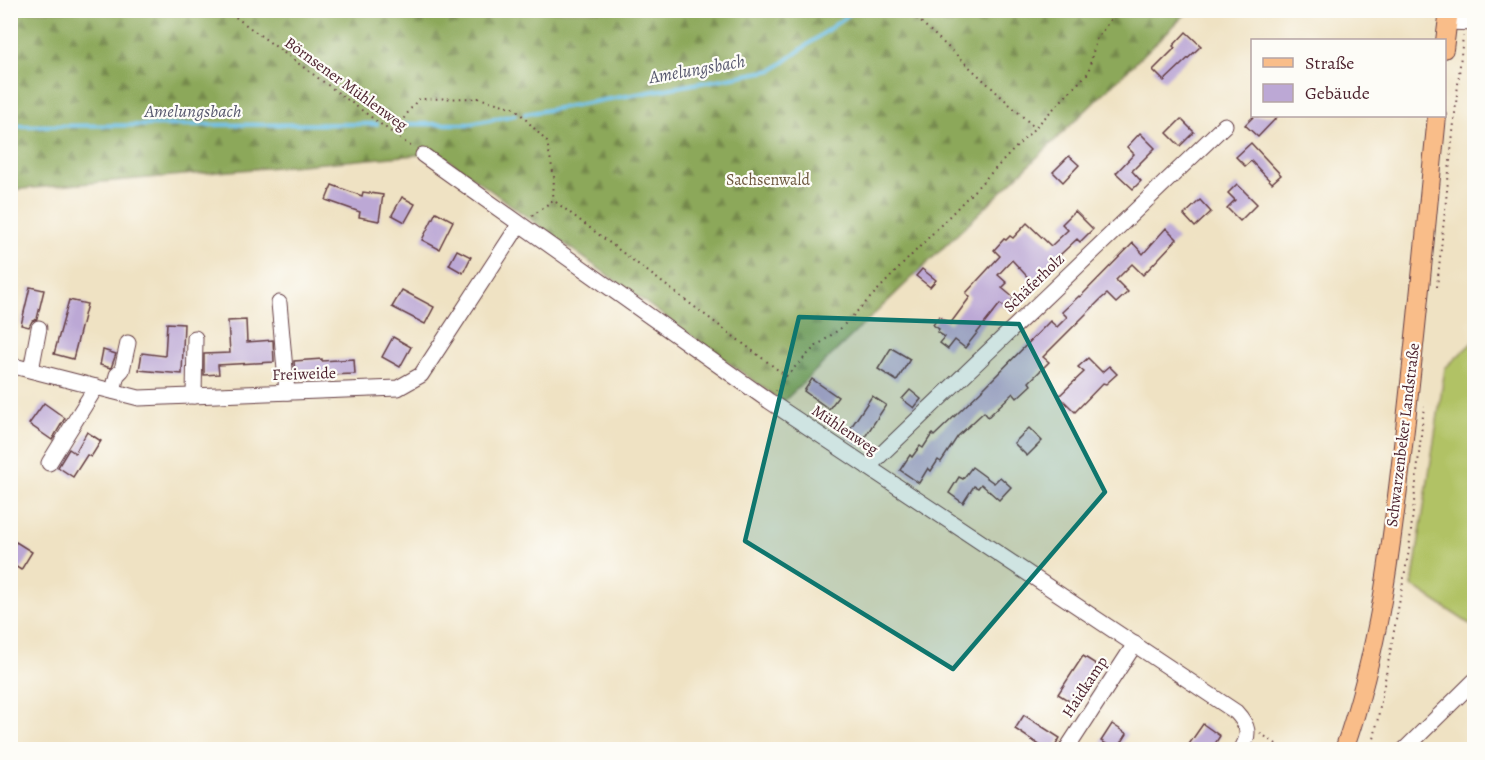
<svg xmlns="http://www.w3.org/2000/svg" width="1485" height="760" font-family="Alegreya,serif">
<defs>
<pattern id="forest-firs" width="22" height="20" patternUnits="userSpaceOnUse" patternTransform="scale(1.5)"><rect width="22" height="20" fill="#8ca85a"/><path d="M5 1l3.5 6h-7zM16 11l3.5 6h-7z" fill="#74884b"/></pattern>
</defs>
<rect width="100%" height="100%" fill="#fdfcf7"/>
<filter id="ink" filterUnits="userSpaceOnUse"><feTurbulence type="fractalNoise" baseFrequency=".0167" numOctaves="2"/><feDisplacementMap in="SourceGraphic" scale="12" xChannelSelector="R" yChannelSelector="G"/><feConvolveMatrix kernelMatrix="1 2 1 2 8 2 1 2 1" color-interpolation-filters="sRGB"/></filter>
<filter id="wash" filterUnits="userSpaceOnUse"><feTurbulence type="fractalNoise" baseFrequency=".008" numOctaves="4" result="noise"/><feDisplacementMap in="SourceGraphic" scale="24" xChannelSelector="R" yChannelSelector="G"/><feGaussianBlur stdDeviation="1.35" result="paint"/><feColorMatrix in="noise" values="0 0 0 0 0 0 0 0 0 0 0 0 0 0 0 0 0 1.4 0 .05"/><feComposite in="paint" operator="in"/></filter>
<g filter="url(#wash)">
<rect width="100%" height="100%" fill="#efe2c3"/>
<!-- grass -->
<polygon fill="#b1c265" stroke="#7e7048" stroke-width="1.5" points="1474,341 1474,627 1412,586 1445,368"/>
<!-- forest -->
<polygon fill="url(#forest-firs)" stroke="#6b6442" stroke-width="1.5" points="11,11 1189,11 783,402 439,153 11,190"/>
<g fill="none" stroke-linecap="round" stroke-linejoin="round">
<!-- stream -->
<g stroke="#6bbfe8" stroke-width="4">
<polyline points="525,114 773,70 855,10"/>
<polyline points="405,124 470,124 515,115"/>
<polyline points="10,126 377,124"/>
</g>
</g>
<g id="blocks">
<!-- building -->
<g fill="#bca8d5">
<polygon points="1186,32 1201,46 1164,81 1153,70 1175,48 1173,46"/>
<polygon points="1254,116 1278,116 1258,137 1245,125"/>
<polygon points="1181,119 1194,132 1180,146 1167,133"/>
<polygon points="1140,133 1155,148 1132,171 1141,181 1133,189 1116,173 1134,154 1127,147"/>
<polygon points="1251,143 1281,175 1272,183 1251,161 1245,166 1236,157"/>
<polygon points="1069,156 1079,165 1063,182 1053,172"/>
<polygon points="1237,184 1257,204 1240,221 1227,208 1235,200 1228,193"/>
<polygon points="332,185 362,196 363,192 383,195 379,221 359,217 360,212 326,200"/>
<polygon points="402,197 415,204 405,222 392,215"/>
<polygon points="1200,200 1211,212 1195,227 1184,215"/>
<polygon points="1075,211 1093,229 1080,242 1077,239 1046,268 1049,271 1035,285 1012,260 998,275 1007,283 1002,288 1014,298 1006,308 1000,304 965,348 955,340 948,349 940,343 945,337 937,332 939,329 933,325 939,316 950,324 970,297 966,293 1000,256 994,250 1004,239 1006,240 1010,236 1013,238 1027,223 1051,246 1068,230 1062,224"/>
<polygon points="436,212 453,221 439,249 422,240"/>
<polygon points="1166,228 1177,239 1143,275 1132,264 1116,280 1128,292 1116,303 1107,294 1101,299 1043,357 1049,362 1029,382 1031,385 1017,398 1013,393 988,417 984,412 958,436 941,462 938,460 931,471 928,468 919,483 900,470 910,455 912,457 920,446 923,448 932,434 934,436 984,388 1050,321 1057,327 1067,317 1062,312 1079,296 1080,297 1133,243 1143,254"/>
<polygon points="457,250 471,257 463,273 449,265"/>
<polygon points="922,269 936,280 930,287 916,276"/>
<polygon points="30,287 44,290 37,319 32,321 29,327 21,325"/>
<polygon points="402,290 434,307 425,324 392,307"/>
<polygon points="69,300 87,304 73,359 54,354"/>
<polygon points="246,320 247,342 273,340 274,362 218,365 219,374 204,375 204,354 230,353 228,321"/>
<polygon points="167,323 184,324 182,374 139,370 142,353 165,356"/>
<polygon points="393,337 411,347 400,367 382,357"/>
<polygon points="891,348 910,359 897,381 878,369"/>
<polygon points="103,350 116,354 111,368 100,365"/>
<polygon points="1088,358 1102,372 1109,366 1117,374 1106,384 1103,383 1075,412 1059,396 1084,372 1078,367"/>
<polygon points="322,359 322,361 354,359 355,374 295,376 294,361"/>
<polygon points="812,379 838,397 829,409 804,391"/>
<polygon points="910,390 921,399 914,408 902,399"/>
<polygon points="872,396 886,405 859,446 845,436"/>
<polygon points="44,403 65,418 52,440 29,424"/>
<polygon points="1029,428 1042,441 1027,456 1014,443"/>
<polygon points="87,432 101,441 91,457 87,455 73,477 58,467 69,449 75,453"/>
<polygon points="972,467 994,483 1000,477 1011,487 999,500 981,484 978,488 974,486 963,503 949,493 959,477 963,479"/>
<polygon points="16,542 32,552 21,570 10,563 10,551"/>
<polygon points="1083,656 1099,666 1074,704 1058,694"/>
<polygon points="1024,715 1060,738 1053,750 1047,750 1015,729"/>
<polygon points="1112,724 1127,734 1117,750 1101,741"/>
<polygon points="1203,724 1220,736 1211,750 1185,750"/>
</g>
</g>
</g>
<g filter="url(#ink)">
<use href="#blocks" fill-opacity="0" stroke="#633c42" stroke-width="1.5"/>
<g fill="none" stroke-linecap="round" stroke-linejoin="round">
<defs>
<g id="minor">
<polyline points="1448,22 1474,23"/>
<path d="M423 155 769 401 1236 712C1248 725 1251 734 1241 750"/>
<polyline points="279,303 287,392"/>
<polyline points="10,365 139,398 398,388 421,375 519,225"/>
<polyline points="31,370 39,328"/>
<polyline points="113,391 117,375 122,370 128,343"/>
<polyline points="194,396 195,338"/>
<polyline points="49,463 96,387"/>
<polyline points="868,467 1225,125"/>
<polyline points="1066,750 1135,644"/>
<polyline points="1404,750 1474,681"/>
</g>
<g id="major">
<polyline points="1444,49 1449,10"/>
<path d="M1344 750C1379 650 1391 551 1403 446 1416 336 1426 226 1437 116"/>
</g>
</defs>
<!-- minor casing -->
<use href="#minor" stroke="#633c42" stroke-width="17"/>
<!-- major casing -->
<use href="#major" stroke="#633c42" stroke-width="20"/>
<!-- path -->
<g stroke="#633c42" stroke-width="2" stroke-dasharray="1.5 4.5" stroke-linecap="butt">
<polyline points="226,10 413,148"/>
<polyline points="908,10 1035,128"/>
<polyline points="393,133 418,99 478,98 515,108 547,142 554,177 553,200"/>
<polyline points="532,216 553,200 786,376 776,391"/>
<polyline points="1437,287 1463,36"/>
<polyline points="786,376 815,347 841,328 1088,73 1096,40 1117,10"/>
<polyline points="1260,733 1285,750"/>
<polyline points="1372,750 1409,550 1424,406"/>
</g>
<!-- minor -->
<use href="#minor" stroke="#fff" stroke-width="15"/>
<!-- major -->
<use href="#major" stroke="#f9bd89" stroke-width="18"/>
</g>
</g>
<!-- marked area -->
<path fill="#0f766e" fill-opacity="0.2" stroke="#0f766e" stroke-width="4.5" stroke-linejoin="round" d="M799 317 1019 324 1105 492 953 669 745 541Z"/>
<g text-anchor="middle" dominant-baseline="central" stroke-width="4.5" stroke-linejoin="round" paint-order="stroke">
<!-- street labels -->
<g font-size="16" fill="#4a1f2b" stroke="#fdfcf7">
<text transform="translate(346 84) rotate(36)">Börnsener Mühlenweg</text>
<text transform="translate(1034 283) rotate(-44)">Schäferholz</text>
<text transform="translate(304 374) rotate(-2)">Freiweide</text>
<text transform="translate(845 430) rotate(34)">Mühlenweg</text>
<text transform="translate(1403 435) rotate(-83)">Schwarzenbeker Landstraße</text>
<text transform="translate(1085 687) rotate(-57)">Haidkamp</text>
</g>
<!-- park labels -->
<g font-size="16" fill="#6e583f" stroke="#fdfcf7">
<text x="768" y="180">Sachsenwald</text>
</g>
<!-- water labels -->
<g font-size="18" font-style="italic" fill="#56576d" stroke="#fdfcf7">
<text transform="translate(697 69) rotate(-10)">Amelungsbach</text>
<text x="193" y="111">Amelungsbach</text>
</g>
</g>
<!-- margin -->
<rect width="1485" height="760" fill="none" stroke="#fdfcf7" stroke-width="36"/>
<!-- legend -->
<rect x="1251" y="39" width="195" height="78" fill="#fdfcf7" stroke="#b5a4a5" stroke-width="1.5"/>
<rect x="1263" y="58" width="30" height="9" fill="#f9bd89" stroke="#b5a4a5" stroke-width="1.5"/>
<text x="1305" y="69" font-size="18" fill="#4a1f2b">Straße</text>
<rect x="1263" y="84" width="30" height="18" fill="#bca8d5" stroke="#b5a4a5" stroke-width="1.5"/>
<text x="1305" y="99" font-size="18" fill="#4a1f2b">Gebäude</text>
</svg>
